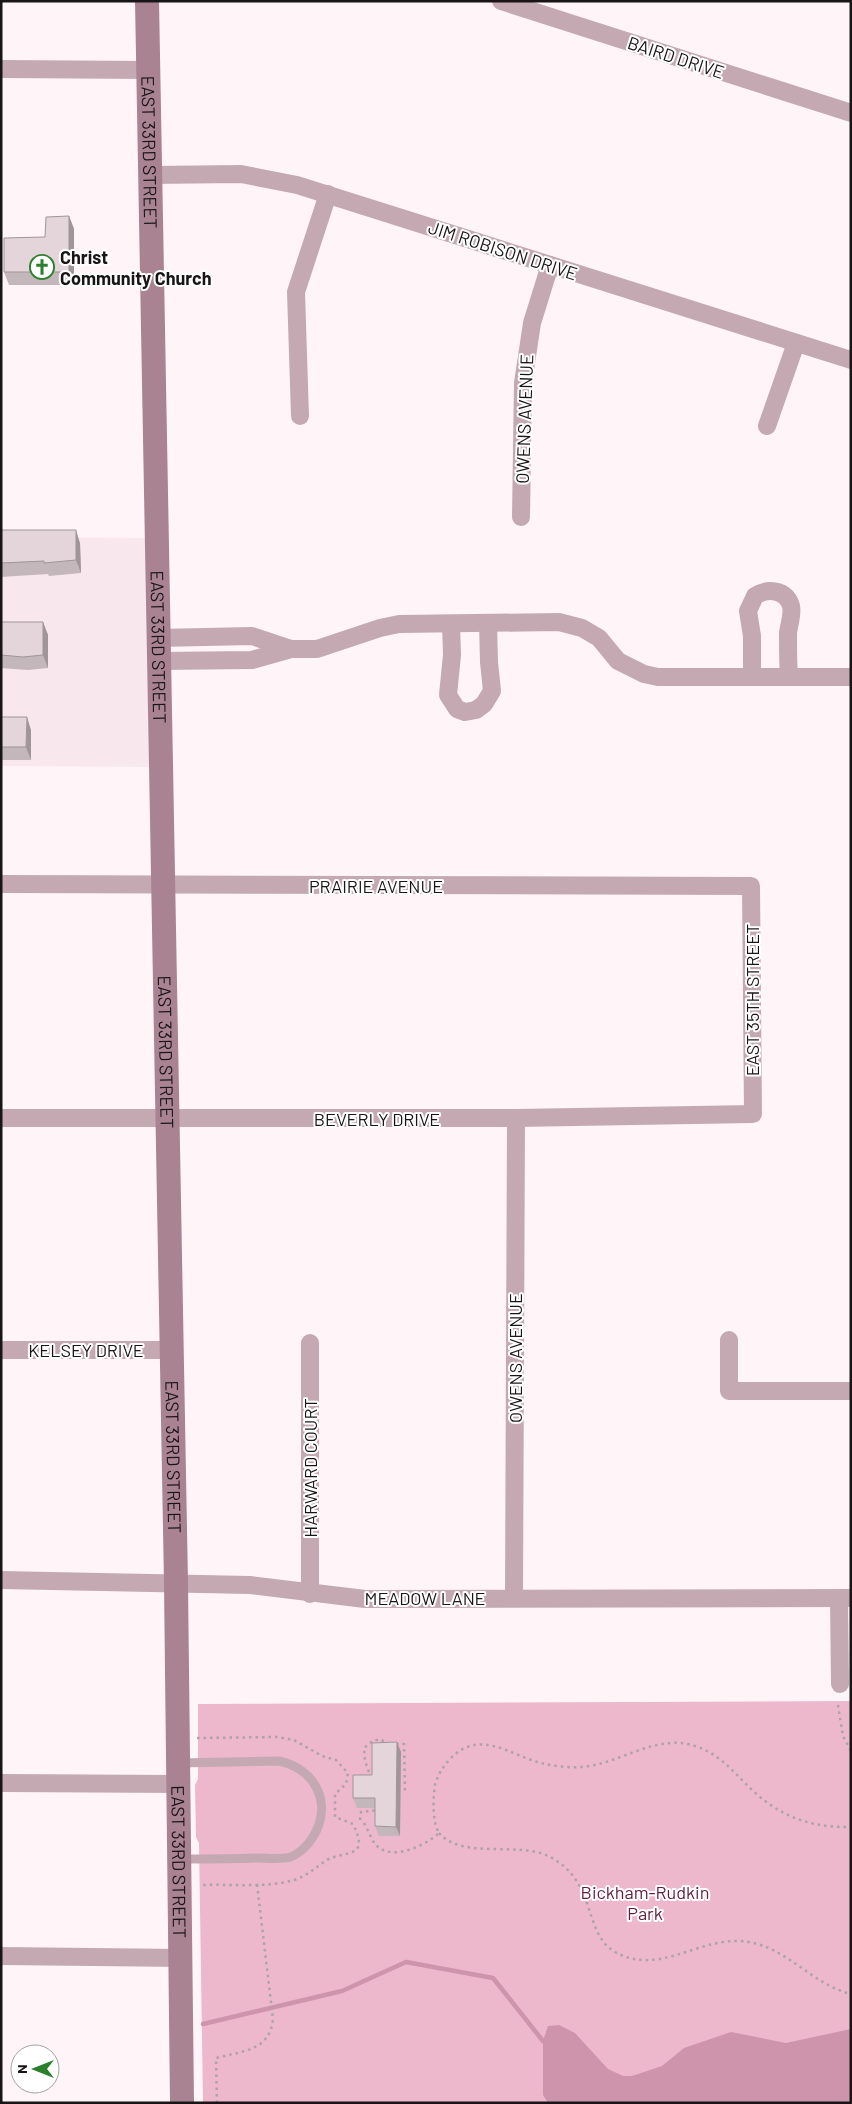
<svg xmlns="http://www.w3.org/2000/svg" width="852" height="2104" font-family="Barlow,sans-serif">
<rect width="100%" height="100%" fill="#fff5f9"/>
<!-- built -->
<polygon fill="#f9e7ee" points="1,537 156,538 161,767 1,766"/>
<!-- green -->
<polygon fill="#edb7cc" points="851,1701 851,2103 203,2103 199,1843 196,1837 195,1785 198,1779 198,1704"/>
<!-- water -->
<polygon fill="#ce94ab" points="559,2025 575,2033 608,2069 623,2076 632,2076 662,2066 684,2048 731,2032 786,2043 851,2029 851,2103 548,2103 543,2095 543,2041 548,2026"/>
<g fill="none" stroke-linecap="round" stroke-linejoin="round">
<!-- stream -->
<polyline stroke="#ce94ab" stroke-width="4.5" points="203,2024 342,1991 406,1962 493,1978 543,2041"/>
<!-- path -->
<g stroke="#aca3a7" stroke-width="2.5" stroke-dasharray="2.5 4" stroke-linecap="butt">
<polyline points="838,1705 843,1736 851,1751"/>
<path d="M197 1738 277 1737 294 1740 322 1756 336 1760 348 1773 346 1784 335 1794V1817L353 1824C371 1860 344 1850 327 1860 316 1867 307 1876 294 1880 268 1888 230 1884 202 1885"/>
<polyline points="396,1744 404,1744 405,1792"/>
<polyline points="369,1772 365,1761 364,1748 374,1740 382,1740 385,1744"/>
<polyline points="360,1820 361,1812 378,1810"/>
<path d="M364 1823C368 1830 371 1838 375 1844 391 1863 426 1845 439 1833 432 1821 433 1798 435 1785 438 1774 443 1767 450 1759 480 1728 509 1755 541 1763 554 1766 569 1768 582 1767 620 1764 656 1733 695 1746 724 1755 738 1779 760 1797 786 1819 817 1828 851 1827"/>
<path d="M439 1833C463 1860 517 1841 548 1856 597 1879 583 1934 615 1952 658 1976 696 1939 740 1941 784 1943 810 1984 851 1994"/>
<path d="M217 2103 216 2058C242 2051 270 2051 273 2019L257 1884"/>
</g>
<!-- lane -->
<path stroke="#c4a9b3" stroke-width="9" d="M178 1763 279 1761C316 1769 333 1804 313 1837 308 1845 300 1853 291 1857 280 1860 267 1858 256 1858 231 1859 205 1859 180 1859"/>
<!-- street -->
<g stroke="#c4a9b3" stroke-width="18">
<polyline points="501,1 851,113"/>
<polyline points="1,69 148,70"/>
<polyline points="149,175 241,174 297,185 851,360"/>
<polyline points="300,416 296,292 328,194"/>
<polyline points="767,426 796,343"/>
<polyline points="521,517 523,383 532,323 550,265"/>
<polyline points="451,624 452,655 448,695 457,709 465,712 476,710 484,704 492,691 489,662 488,623"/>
<polyline points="158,638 252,636 291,649"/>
<polyline points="159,661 252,660 291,649 317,649 380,628 399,624 559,622 582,628 599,638 618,661 644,674 658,677 851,677"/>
<path d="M752 677V636L748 611 755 596C767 588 786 589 791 606 793 614 789 624 788 633 788 648 788 663 789 677"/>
<polyline points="1,884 751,886 753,1114 516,1118 1,1118"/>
<polyline points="729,1340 729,1391 851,1391"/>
<polyline points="310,1343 310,1594"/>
<polyline points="1,1350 172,1350"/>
<polyline points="1,1580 250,1585 365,1599 851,1598"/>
<polyline points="514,1598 516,1118"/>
<polyline points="839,1598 840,1684"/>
<polyline points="1,1783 179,1784"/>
<polyline points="1,1956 182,1958"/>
</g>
<!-- secondary -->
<path stroke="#aa8392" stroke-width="24" id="s1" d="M147 1 176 1583 182 2103"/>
</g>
<!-- wall -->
<g fill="#c4b7bc">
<polygon points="69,216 74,229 74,285 9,285 4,272"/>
<polygon points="1,530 80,543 81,573 49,576 48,574 1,577"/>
<polygon points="1,622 43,622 48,635 48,668 28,670 1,668"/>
<polygon points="1,717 31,730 31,760 1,760"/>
<polygon points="401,1752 400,1836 379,1836 375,1826 375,1808 357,1808 353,1798 372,1775"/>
</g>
<!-- shaded-wall -->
<g fill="#a09599">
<polygon points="69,216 74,229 74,285 69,272"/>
<polygon points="76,530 80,543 81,573 76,560"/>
<polygon points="43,622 48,635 48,668 43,655"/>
<polygon points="27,717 31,730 31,760 26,747"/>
<polygon points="397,1742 401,1752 400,1836 396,1827"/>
</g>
<!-- building -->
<g fill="#e4d5db" stroke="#a09599">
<polygon points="69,216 69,272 4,272 4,238 45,237 46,217"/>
<polygon points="1,530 76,530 76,560 44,563 44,561 1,563"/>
<polygon points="1,622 43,622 43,655 23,657 1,655"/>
<polygon points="1,717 27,717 26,747 1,747"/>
<polygon points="397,1742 396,1827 375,1826 375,1798 353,1798 353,1775 372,1775 372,1743"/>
</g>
<!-- icons -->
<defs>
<symbol id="church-ring" viewBox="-11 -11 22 22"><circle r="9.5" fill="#fff" stroke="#2a7f2c" stroke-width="1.5"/><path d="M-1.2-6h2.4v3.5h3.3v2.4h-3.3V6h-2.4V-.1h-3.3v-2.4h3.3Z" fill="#2a7f2c"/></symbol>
</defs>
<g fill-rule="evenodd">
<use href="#church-ring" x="28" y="253" width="28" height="28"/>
</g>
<g text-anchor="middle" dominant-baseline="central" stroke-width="4" stroke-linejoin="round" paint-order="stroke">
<!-- street labels -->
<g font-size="18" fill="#191416" stroke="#fff">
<text transform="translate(676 57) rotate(18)">BAIRD DRIVE</text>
<text stroke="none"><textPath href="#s1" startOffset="151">EAST 33RD STREET</textPath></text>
<text transform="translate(503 250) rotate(18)">JIM ROBISON DRIVE</text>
<text transform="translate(524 419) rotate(-88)">OWENS AVENUE</text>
<text stroke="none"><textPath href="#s1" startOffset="646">EAST 33RD STREET</textPath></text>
<text x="376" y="886">PRAIRIE AVENUE</text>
<text transform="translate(752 1000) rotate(-90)">EAST 35TH STREET</text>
<text stroke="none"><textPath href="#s1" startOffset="1051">EAST 33RD STREET</textPath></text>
<text x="377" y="1119">BEVERLY DRIVE</text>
<text x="86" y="1350">KELSEY DRIVE</text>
<text transform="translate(515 1358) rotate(-90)">OWENS AVENUE</text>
<text stroke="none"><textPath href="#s1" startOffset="1456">EAST 33RD STREET</textPath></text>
<text transform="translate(310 1468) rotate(-90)">HARWARD COURT</text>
<text x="425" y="1598">MEADOW LANE</text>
<text stroke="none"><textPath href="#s1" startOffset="1861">EAST 33RD STREET</textPath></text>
</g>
<!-- poi labels -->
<g font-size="18" font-weight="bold" fill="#191416" stroke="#fff" text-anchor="start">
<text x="60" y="257">Christ<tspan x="60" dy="21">Community Church</tspan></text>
</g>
<!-- park labels -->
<g font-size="18" fill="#621d3f" stroke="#fff">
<text x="645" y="1892">Bickham-Rudkin<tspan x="645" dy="21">Park</tspan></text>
</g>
</g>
<!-- border -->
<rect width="852" height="2104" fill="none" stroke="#191416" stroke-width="5"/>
<!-- north arrow -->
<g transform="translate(35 2069) rotate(270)"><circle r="24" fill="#ffffff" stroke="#a3a1a2"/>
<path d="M0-4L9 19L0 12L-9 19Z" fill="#2a7f2c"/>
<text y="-8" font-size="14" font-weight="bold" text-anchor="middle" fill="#191416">N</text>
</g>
</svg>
